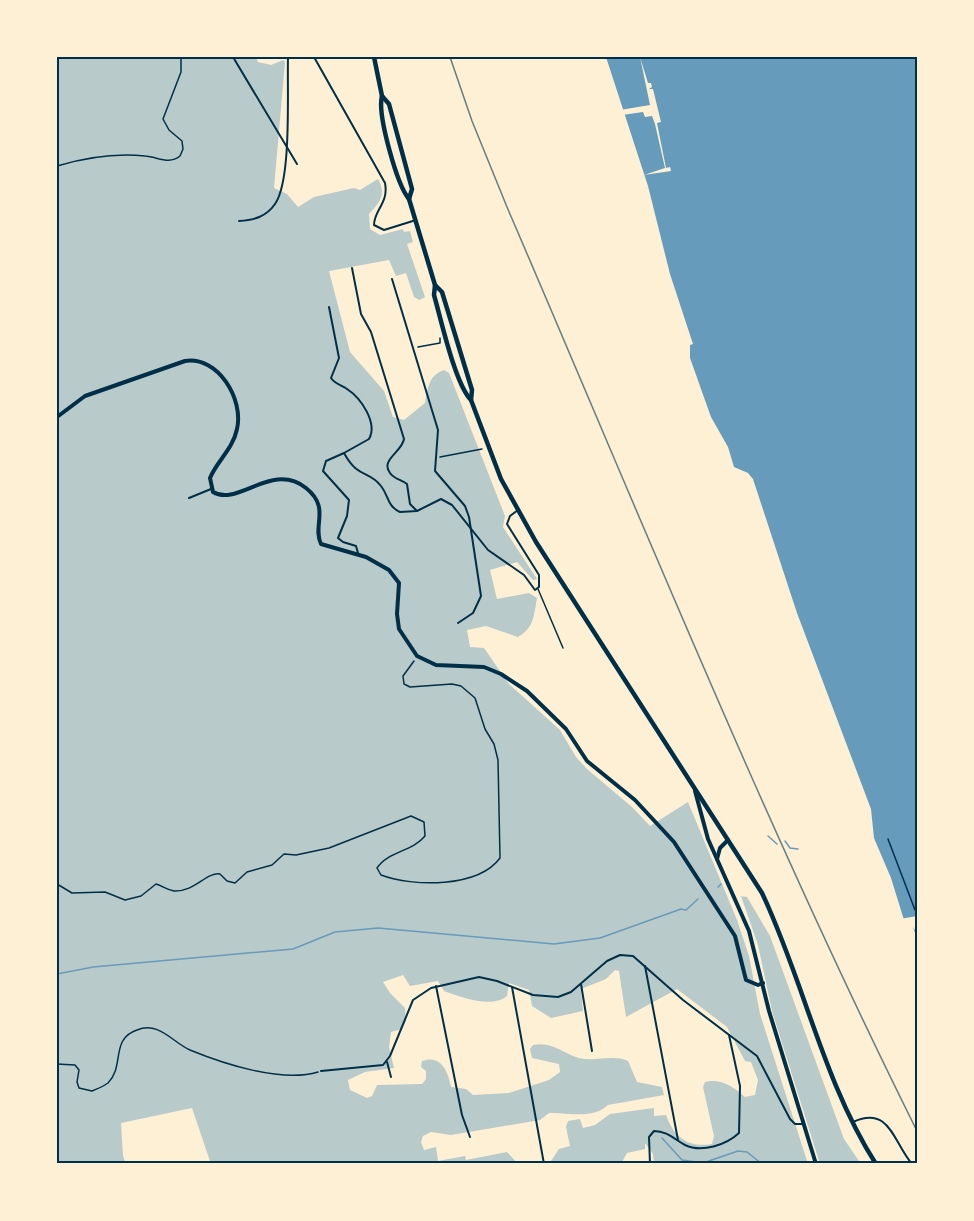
<svg xmlns="http://www.w3.org/2000/svg" width="974" height="1221" font-family="'Work Sans',sans-serif">
<rect width="100%" height="100%" fill="#fdf0d5"/>
<!-- green -->
<g fill="#b9caca">
<path d="M57 57H256L258 62 271 65 283 60 285 62 274 188 287 194 298 207 314 197 354 188 360 190 378 179C387 195 379 203 369 214L370 229 380 235 403 229 404 232 410 231 413 242 407 244 425 297 419 300 414 297 406 273 396 276 389 260 329 271 350 352 384 391 393 417 404 420 425 403C428 388 428 376 444 370L449 373 505 516 503 527 537 579 533 580 517 562 490 570 497 599 529 593 537 598C534 615 534 628 518 637L486 626 467 630 470 647 484 648 509 684 560 730 576 757 587 769 632 807 650 826 688 802 737 920 749 956 760 1014 808 1164H654L653 1154 645 1143V1149L627 1153 621 1164H549L559 1149 570 1146 566 1127 568 1121 580 1119 583 1128 595 1125 610 1114 654 1108V1116L666 1115C674 1138 689 1148 712 1144L714 1136 703 1087 705 1082C720 1078 734 1087 745 1097L755 1095 758 1080 751 1062 745 1061 727 1027 677 989 626 1017 619 971 615 970 606 979 581 989 583 1011 551 1018 532 1006 529 990 509 983 507 996C491 1009 462 997 444 991L438 981 410 986 403 975 383 982 390 993 405 1008 406 1021 402 1029 391 1032 389 1047 394 1068 365 1072 348 1080 350 1090 367 1098 372 1096 377 1085 422 1084 426 1079V1071L421 1067 422 1061C441 1054 448 1071 451 1087L466 1089 473 1095 509 1093 549 1080 560 1072 559 1064 532 1058 530 1049 533 1045C552 1041 562 1053 579 1058 595 1062 613 1054 628 1061L637 1082 662 1087 664 1095 608 1105C592 1120 568 1112 549 1113L540 1120 451 1135 431 1132 423 1136 421 1142 424 1150 436 1147 438 1161 465 1156 466 1160 507 1152 518 1164H211L192 1108 121 1123 123 1156 126 1164H57Z"/>
<polygon points="741,896 747,897 770,936 844,1139 861,1164 820,1164 772,1011 758,945"/>
</g>
<!-- water -->
<polygon fill="#669bbc" points="606,57 917,57 917,962 891,878 874,838 871,809 797,613 753,479 748,473 734,467 728,447 711,417 690,358 690,345 693,344 670,274 648,186"/>
<!-- pier -->
<g fill="#fdf0d5">
<polygon points="640,57 648,83 651,83 652,87 649,89 653,89 661,122 657,123 666,168 670,167 671,171 644,175 665,168 655,124 652,116 645,117 643,112 622,115 620,110 650,105"/>
<polygon points="917,916 917,933 913,927 917,939 917,965 909,950 900,919"/>
</g>
<g fill="none" stroke-linecap="round" stroke-linejoin="round">
<!-- stream -->
<g stroke="#669bbc" stroke-width="1.5">
<polyline points="768,836 777,844"/>
<polyline points="785,841 790,848 798,849"/>
<polyline points="718,887 721,884"/>
<polyline points="57,974 93,967 293,949 335,932 378,928 554,944 600,938 681,909 686,910 698,899"/>
<polyline points="662,1138 682,1160 703,1163 738,1151 747,1152 762,1164"/>
</g>
<!-- path -->
<g stroke="#003049" stroke-width="1.5">
<path d="M57 166C84 158 116 153 145 156 158 157 169 165 180 156L183 149 182 141 169 130 163 119 181 72V57"/>
<polyline points="418,347 440,343 440,338"/>
<polyline points="440,457 482,449"/>
<polyline points="888,839 915,910"/>
<path d="M57 884 72 893 105 892 125 900 141 896 156 884C163 886 167 890 174 891 195 892 206 872 220 874L227 881 235 883 247 872 272 865 284 854 296 855 329 848 411 816 424 822 425 836C412 852 388 851 377 868L381 875C413 887 478 888 500 858L498 760 494 744 485 729 475 698 461 686 452 684 410 687 404 684 403 676 414 661"/>
<path d="M57 1064 75 1065 79 1070 77 1082 79 1088 92 1091C97 1089 104 1086 108 1083 125 1066 110 1039 137 1030 159 1021 172 1042 190 1050 224 1064 282 1083 318 1072"/>
</g>
<!-- service -->
<polyline stroke="#003049" stroke-width="1.5" points="538,589 563,648"/>
<!-- minor -->
<g stroke="#003049" stroke-width="2">
<polyline points="233,57 297,164"/>
<path d="M314 57 385 183C389 203 374 210 374 225L384 230 416 220"/>
<path d="M239 221C254 220 266 217 275 204 292 180 287 89 288 57"/>
<path d="M352 268 361 314 371 332 404 439C402 452 380 460 390 473 394 479 402 480 407 484L410 504 417 511"/>
<polyline points="392,279 438,430 435,471 465,506 469,517 481,596 473,613 458,623"/>
<path d="M329 307 339 358 331 378C335 384 341 385 347 389 361 398 378 423 369 439L344 453"/>
<polyline points="189,498 211,489"/>
<path d="M358 553 356 546 343 542 338 538 347 516 349 500 323 471 326 461 344 453C358 479 369 470 381 486 389 496 387 506 400 512L417 511 441 499 452 505 488 550 524 575 535 590 539 587V575L507 524 510 516 518 510"/>
<polyline points="645,966 678,1140"/>
<polyline points="581,984 592,1051"/>
<polyline points="436,986 462,1115 470,1137"/>
<polyline points="512,987 544,1164"/>
<polyline points="387,1062 391,1077"/>
<polyline points="321,1071 383,1065 390,1056 413,1000 431,988 479,977 497,981 533,995 558,997 571,992 607,961 620,955 633,956 683,1000 757,1056 790,1119 795,1124 802,1124"/>
<path d="M853 1122C890 1105 893 1142 912 1164"/>
<path d="M650 1164 649 1137 654 1131C667 1131 674 1139 685 1145 702 1153 726 1145 739 1133L740 1086 729 1035"/>
</g>
<!-- secondary -->
<path stroke="#003049" stroke-width="4" d="M57 417 85 396 185 361C218 356 244 399 237 429 233 449 217 461 210 478L213 492C238 507 272 461 306 488 331 508 312 525 321 544L366 557 389 570 399 583 397 614 399 629 417 656 436 665 484 667 501 674 527 691 566 729 587 761 635 800 674 842 735 936 746 980 758 985 763 983"/>
<!-- primary -->
<g stroke="#003049" stroke-width="4">
<polyline points="695,791 708,839 749,931 769,1011 816,1164"/>
<polyline points="717,859 720,848 728,840"/>
</g>
<!-- trunk -->
<g stroke="#003049" stroke-width="4.5">
<polyline points="374,57 382,96 389,104 412,189 409,199"/>
<path d="M382 96C377 114 397 185 409 199L435 285 434 295C441 319 455 384 471 400L501 479 536 542 762 893C804 982 823 1081 876 1164"/>
<polyline points="435,285 442,292 472,390 471,400"/>
</g>
<!-- rail -->
<path stroke="#657d81" stroke-width="1.5" d="M450 57 472 121 507 207C640 516 767 830 917 1131"/>
</g>
<!-- border -->
<rect width="974" height="1221" fill="none" stroke="#fdf0d5" stroke-width="117"/>
<rect x="58" y="58" width="858" height="1104" fill="none" stroke="#003049" stroke-width="2"/>
</svg>
